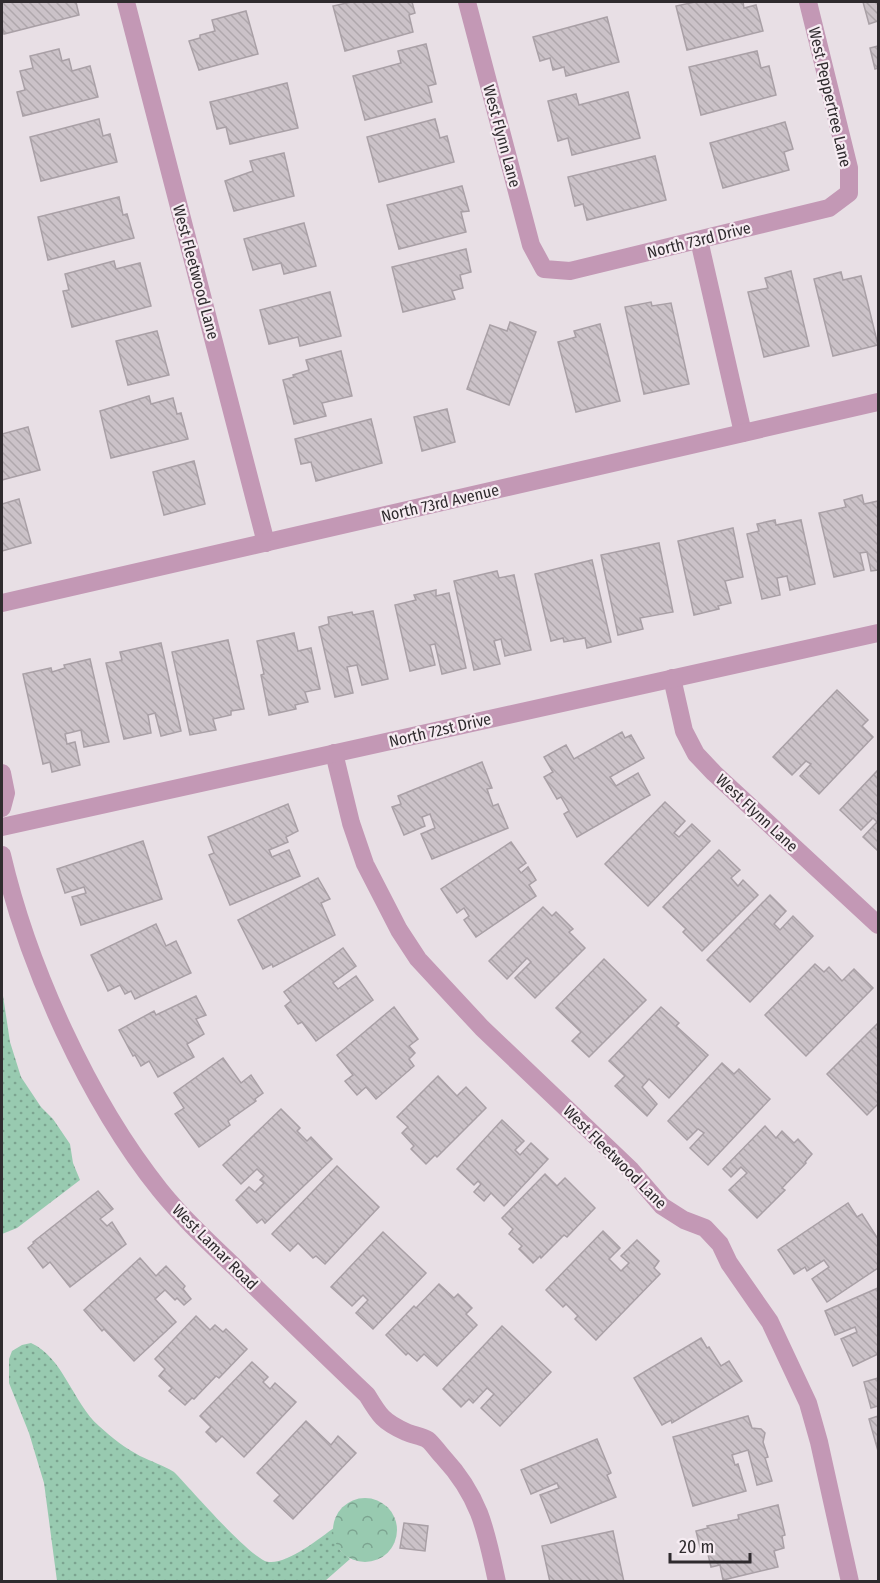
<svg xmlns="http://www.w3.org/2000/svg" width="880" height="1583" font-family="'Fira Sans Condensed',sans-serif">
<defs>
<pattern id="grass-dots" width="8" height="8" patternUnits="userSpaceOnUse" patternTransform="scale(1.5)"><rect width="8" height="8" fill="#98cab0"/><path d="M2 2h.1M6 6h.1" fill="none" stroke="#7ca490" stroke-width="1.8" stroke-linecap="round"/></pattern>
<pattern id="park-crowns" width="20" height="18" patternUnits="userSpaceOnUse" patternTransform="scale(1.5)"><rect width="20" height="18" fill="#98cab0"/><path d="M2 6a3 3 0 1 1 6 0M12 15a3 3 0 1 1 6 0" fill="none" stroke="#7ca490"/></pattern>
<pattern id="building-back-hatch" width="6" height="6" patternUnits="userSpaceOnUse" patternTransform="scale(1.5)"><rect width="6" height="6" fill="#cbc2c8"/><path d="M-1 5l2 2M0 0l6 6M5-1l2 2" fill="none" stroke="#afa7ac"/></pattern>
</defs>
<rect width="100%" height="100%" fill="#e8dfe5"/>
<!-- grass -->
<g fill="url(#grass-dots)">
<polygon points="2,989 10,1042 21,1077 41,1107 53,1119 70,1144 73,1163 80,1180 17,1228 2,1234"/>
<path d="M31 1343C63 1357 73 1403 99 1426 111 1437 125 1448 140 1456 152 1462 163 1465 174 1472 190 1488 252 1561 269 1562 288 1564 320 1538 335 1527L340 1550 350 1559 325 1581H57L44 1483 29 1433 9 1383V1359L12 1351 22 1345Z"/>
</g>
<!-- park -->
<circle fill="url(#park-crowns)" cx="365" cy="1530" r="32"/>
<!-- building -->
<g fill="url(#building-back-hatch)" stroke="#a9a0a6" stroke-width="1.5">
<polygon points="2,2 76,2 79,15 4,34 2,26"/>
<polygon points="351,2 412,2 415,13 409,15 413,32 345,51 333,6"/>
<polygon points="695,2 743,2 744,8 756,5 763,31 687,50 676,6"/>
<polygon points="863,2 878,2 878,21 869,24"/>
<polygon points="246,11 258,54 199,70 189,41 200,38 200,35 215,31 212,20"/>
<polygon points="607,17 619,62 566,76 564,67 553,70 550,58 540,61 533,37"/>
<polygon points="426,44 436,84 428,86 432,102 365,120 353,76 401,63 398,51"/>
<polygon points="878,46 878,73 878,68 875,69 870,48"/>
<polygon points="59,49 62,61 69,59 72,71 90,66 98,97 23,116 17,92 25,90 20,71 33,68 30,56"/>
<polygon points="757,51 761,68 769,66 776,95 701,115 689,67"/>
<polygon points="287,83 298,128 230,144 226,127 217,129 210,102"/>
<polygon points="628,92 640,138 572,155 568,138 558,141 548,101 576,94 579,105"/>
<polygon points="99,119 103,136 110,134 117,162 41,181 30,137"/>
<polygon points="435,119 440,138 447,136 454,162 379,182 367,137"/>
<polygon points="785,122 793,149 784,152 789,170 723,188 710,143"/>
<polygon points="284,153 294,196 234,211 225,181 253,171 250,161"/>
<polygon points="655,156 666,200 587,220 583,204 575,206 568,177"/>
<polygon points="462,186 469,211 461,212 466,232 399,249 387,205"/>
<polygon points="119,197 123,215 127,214 134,238 48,260 38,217"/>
<polygon points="304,223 316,266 284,274 281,263 253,270 244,239"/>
<polygon points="466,249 471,272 460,275 463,288 452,291 455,299 403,312 392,267"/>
<polygon points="114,261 116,269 140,263 151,306 72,327 63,291 69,290 65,274"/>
<polygon points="791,271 809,346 764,357 748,292 768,288 765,278"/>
<polygon points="841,272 843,280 861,276 878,345 833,356 814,279"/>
<polygon points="330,292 341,336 300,346 298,337 269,344 260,310"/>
<polygon points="651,302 652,306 671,303 689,384 644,394 625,307"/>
<polygon points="510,322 536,332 509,405 467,389 490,325 507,331"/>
<polygon points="600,324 620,401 576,412 558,342 576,337 574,331"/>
<polygon points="157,331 169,375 128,385 116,341"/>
<polygon points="341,351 352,396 322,403 326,416 294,424 283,380 294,377 293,375 309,370 306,360"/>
<polygon points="149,396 151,404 173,398 177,414 181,413 188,439 111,458 100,411"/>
<polygon points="447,409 455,442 422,451 414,417"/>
<polygon points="371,419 382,463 316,481 311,462 301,464 295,439"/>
<polygon points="28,427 40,470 2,480 2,434"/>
<polygon points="194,461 205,504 164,515 153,472"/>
<polygon points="862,495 864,504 878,501 878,570 871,571 867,552 860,553 864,570 834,577 819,513 846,507 844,500"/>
<polygon points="19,499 31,543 2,551 2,504"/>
<polygon points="775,520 776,525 801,520 815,584 790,590 787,576 777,578 780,595 762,599 747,534 759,531 757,524"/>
<polygon points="733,528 743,577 725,581 731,603 718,606 719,609 694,615 678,541"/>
<polygon points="659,543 673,612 640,618 643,629 618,635 601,555"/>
<polygon points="592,560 611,642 587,648 585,638 564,642 563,638 551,641 535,574"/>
<polygon points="497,571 499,578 514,575 531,650 505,656 501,639 494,641 500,664 474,670 454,581"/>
<polygon points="436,590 436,596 449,593 466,668 442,674 435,644 430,645 435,665 410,671 395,605 416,600 414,595"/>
<polygon points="373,611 388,679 362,685 357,665 347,667 353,693 335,697 319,627 329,624 328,617 352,612 353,615"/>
<polygon points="294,633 298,651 311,648 320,689 305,692 308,702 295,705 296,709 269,715 261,675 264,674 257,641"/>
<polygon points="228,640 244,709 231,711 231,715 213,719 216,730 190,735 172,652"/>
<polygon points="161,643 181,731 161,736 155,713 148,715 151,733 124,739 106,663 122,660 120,652"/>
<polygon points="90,659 109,742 84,747 81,730 65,734 67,744 75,742 80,765 52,772 50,762 43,764 23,674 51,668 52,672 65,668 64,665"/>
<polygon points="837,690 868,720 862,726 873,737 819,794 800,776 811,764 806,761 792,775 773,757"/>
<polygon points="622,732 625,738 631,735 644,758 610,777 616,786 638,773 650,795 577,837 564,814 569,811 561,797 557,799 544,777 553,772 544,757 566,745 574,759"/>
<polygon points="482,762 492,788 487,789 493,806 498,804 508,828 432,859 421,834 435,828 430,814 422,817 425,826 404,835 392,807 401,804 398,796"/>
<polygon points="878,770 878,851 863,837 877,822 873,818 861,830 840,810"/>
<polygon points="665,802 685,821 674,833 679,837 692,824 710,841 648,906 605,864"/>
<polygon points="288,804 298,831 286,837 288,842 269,850 272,857 289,850 300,876 230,905 209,855 214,853 208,837"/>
<polygon points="143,841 162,899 81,925 72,897 86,893 84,887 65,893 57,869"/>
<polygon points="511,842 526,863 518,869 521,873 528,867 536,880 529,885 536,896 476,937 464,920 469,916 464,908 457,913 441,889"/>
<polygon points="719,850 740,870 731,878 738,886 743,880 758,895 702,951 683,932 686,929 663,907"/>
<polygon points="318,878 330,899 321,903 335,935 273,967 272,964 263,969 238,920"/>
<polygon points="770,895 786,911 774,924 780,930 793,916 813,936 750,1002 707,960"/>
<polygon points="543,907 552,916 556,912 573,929 569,932 585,948 535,998 515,978 531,962 527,958 507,979 489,961"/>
<polygon points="156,924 166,946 176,941 191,973 135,999 131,991 125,994 120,985 108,991 91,955"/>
<polygon points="343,948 356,966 333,983 338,989 356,976 373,1000 316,1041 302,1022 298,1024 285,1006 291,1001 284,992"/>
<polygon points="604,959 646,1000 589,1057 572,1041 581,1032 556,1008"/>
<polygon points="815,964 824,972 829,967 842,981 854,969 873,988 806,1056 765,1015"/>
<polygon points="196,996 206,1015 196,1019 204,1034 187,1044 194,1057 158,1077 149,1061 141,1066 135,1055 133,1056 119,1030 154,1011 156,1015"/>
<polygon points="394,1007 418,1039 409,1046 415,1053 409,1059 414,1066 376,1099 366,1087 357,1095 345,1081 353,1075 337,1055"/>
<polygon points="661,1007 679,1023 676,1026 708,1055 669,1098 649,1079 642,1087 657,1104 647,1116 615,1086 625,1076 609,1061"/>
<polygon points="878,1023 878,1104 867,1115 827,1074"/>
<polygon points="223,1058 241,1083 251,1075 263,1093 255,1099 256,1101 228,1121 230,1125 199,1147 175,1114 184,1108 174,1093"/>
<polygon points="722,1063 734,1074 739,1069 770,1099 708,1165 690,1148 704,1133 698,1129 687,1140 668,1121"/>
<polygon points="438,1076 457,1096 466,1087 486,1108 437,1157 435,1155 426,1164 411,1149 414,1146 402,1133 408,1127 397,1117"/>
<polygon points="281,1109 300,1128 297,1131 307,1141 311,1137 332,1159 265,1223 262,1219 257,1223 236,1200 249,1187 255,1192 264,1183 260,1180 264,1176 257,1169 241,1184 223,1165"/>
<polygon points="502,1120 524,1141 515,1150 520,1155 531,1143 548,1159 504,1206 491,1193 484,1201 474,1192 481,1184 478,1181 474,1185 457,1169"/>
<polygon points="765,1126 776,1138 782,1131 794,1143 798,1139 812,1154 805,1162 806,1163 782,1188 785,1190 757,1218 729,1190 747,1173 741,1167 731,1177 723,1169"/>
<polygon points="337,1166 379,1207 325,1264 316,1256 313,1258 298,1243 290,1251 272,1234"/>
<polygon points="545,1174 557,1186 565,1178 595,1208 567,1237 564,1235 541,1258 540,1256 533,1263 519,1249 522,1246 509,1234 513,1229 502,1218"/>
<polygon points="98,1191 113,1209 100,1219 107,1226 112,1222 126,1244 70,1287 50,1262 43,1268 28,1248 34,1243 33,1242"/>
<polygon points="848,1203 857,1217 862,1214 878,1239 878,1268 827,1302 812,1279 829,1267 824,1260 807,1271 805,1267 794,1274 778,1250"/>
<polygon points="603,1231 620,1248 609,1259 621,1271 629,1263 621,1256 637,1240 659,1261 654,1268 660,1274 596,1340 575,1319 578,1316 566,1304 563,1307 546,1290"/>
<polygon points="383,1232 426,1273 373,1329 356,1313 368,1300 363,1295 352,1306 331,1287"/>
<polygon points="140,1258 156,1276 166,1266 185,1286 183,1289 191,1299 184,1305 177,1298 175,1300 165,1290 155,1299 176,1322 134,1361 104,1329 102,1331 84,1310"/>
<polygon points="439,1284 454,1298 458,1294 472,1308 466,1314 477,1325 437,1366 424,1354 417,1361 408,1353 406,1355 386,1335 414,1306 416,1308"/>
<polygon points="878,1288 878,1354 853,1366 841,1339 857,1332 855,1327 835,1335 825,1311"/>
<polygon points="196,1316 210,1330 215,1325 223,1332 226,1329 247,1349 219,1378 216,1376 194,1399 192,1398 185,1405 169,1391 172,1388 159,1376 165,1369 155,1359"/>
<polygon points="502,1326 551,1372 500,1426 481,1408 494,1394 487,1388 473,1403 469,1399 461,1407 443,1389"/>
<polygon points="701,1338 707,1348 709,1347 721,1366 729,1361 742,1381 672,1423 671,1420 662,1425 634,1378"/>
<polygon points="252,1362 268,1377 263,1382 270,1389 275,1383 296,1402 244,1457 222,1436 216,1442 206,1432 211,1427 200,1416"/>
<polygon points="878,1378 878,1406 871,1408 864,1382"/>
<polygon points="748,1416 752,1428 761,1429 765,1433 763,1442 768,1457 765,1458 772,1481 757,1485 748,1450 732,1455 735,1465 738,1464 746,1491 693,1506 673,1437"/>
<polygon points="878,1416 878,1451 869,1419"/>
<polygon points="306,1421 331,1445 338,1436 356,1453 293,1519 274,1501 280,1495 257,1473"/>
<polygon points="597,1439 611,1473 607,1475 616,1497 551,1523 540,1495 559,1488 557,1483 531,1494 521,1470"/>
<polygon points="778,1505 785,1535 782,1536 784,1548 774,1551 778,1567 723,1580 720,1565 711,1567 707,1550 701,1551 696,1531 708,1528 707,1526 739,1519 738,1515"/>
<polygon points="404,1523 428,1526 425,1551 400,1548"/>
<polygon points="613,1531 624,1582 550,1582 542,1546"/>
</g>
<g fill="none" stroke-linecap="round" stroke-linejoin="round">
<!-- minor -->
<g stroke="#c398b5" stroke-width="18">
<polyline points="126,2 266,543"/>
<polyline points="467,2 531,245 544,269 570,271 829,208 849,193 849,168 808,2"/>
<polyline points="699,240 743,433"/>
<polyline points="672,678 684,731 696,754 714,773 878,925"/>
<polyline points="334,753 351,823 365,864 399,930 418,959 482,1028 631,1170 662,1206 684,1220 705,1228 720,1244 729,1263 770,1322 808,1403 819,1442 850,1582"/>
<polyline points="2,773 6,793 2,808"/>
<polyline points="2,827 878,633"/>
<path d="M2 855C28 966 88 1100 160 1190 185 1221 214 1247 243 1275 284 1315 325 1355 367 1395 379 1415 383 1422 406 1432 412 1435 422 1436 428 1440 433 1444 438 1452 443 1457 480 1497 486 1530 497 1582"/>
</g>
<!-- tertiary -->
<polyline stroke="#c398b5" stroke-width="18" points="2,603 878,402"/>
</g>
<g text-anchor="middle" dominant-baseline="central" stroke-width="4.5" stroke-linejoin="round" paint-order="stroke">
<!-- street labels -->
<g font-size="16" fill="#2f2b2e" stroke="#f6ecf2">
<text transform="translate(830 97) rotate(77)">West Peppertree Lane</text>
<text transform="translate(502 136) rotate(75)">West Flynn Lane</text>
<text transform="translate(699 240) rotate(-14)">North 73rd Drive</text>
<text transform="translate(196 272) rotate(75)">West Fleetwood Lane</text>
<text transform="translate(440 503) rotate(-13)">North 73rd Avenue</text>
<text transform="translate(440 730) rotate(-13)">North 72st Drive</text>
<text transform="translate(757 813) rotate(43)">West Flynn Lane</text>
<text transform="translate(615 1157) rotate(45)">West Fleetwood Lane</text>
<text transform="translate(215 1247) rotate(45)">West Lamar Road</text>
</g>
</g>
<!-- border -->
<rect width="880" height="1583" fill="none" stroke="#2f2b2e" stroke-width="6"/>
<!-- scale -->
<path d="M670 1553v9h80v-9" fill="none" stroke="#2f2b2e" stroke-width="3"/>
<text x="679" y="1553" font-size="18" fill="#2f2b2e" stroke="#f6ecf2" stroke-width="4.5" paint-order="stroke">20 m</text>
</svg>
